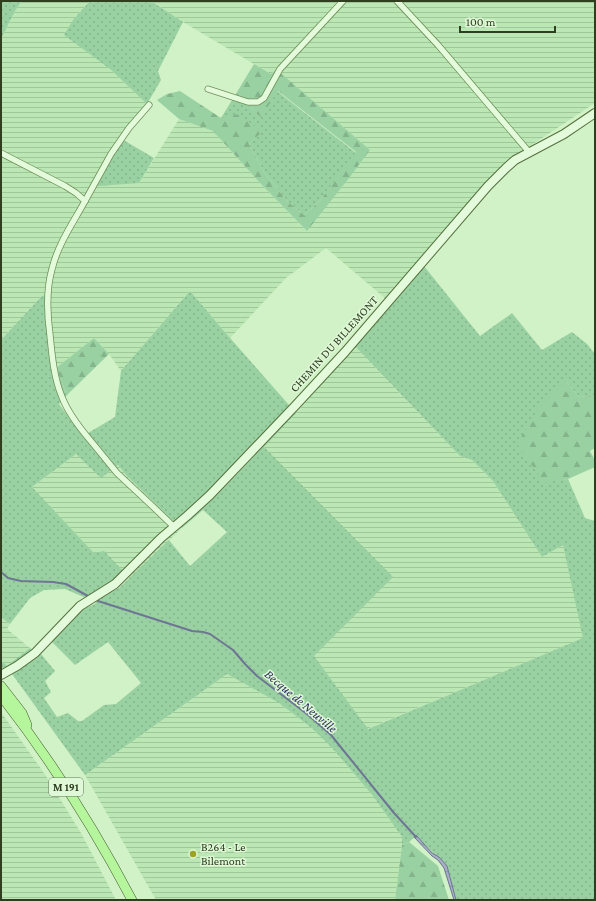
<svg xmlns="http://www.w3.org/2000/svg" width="596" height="901" font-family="'Crimson Pro',serif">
<defs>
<pattern id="farmland-rules" width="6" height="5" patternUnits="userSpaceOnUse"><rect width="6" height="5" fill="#bae7b3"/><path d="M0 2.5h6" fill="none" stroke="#a0c79a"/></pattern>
<pattern id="grass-dots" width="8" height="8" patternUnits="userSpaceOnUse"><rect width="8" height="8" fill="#99d1a2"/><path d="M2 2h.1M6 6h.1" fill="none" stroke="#84b48b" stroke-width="1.8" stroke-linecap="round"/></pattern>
<pattern id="forest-firs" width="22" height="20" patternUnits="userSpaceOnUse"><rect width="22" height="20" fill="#99d1a2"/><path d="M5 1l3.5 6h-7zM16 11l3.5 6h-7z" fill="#84b48b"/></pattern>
<pattern id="water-ripples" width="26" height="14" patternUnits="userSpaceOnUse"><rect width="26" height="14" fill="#a8afc5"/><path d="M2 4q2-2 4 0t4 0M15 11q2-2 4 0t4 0" fill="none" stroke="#89909f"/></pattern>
</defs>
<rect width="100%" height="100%" fill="#d1f1c7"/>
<!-- farmland -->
<g fill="url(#farmland-rules)">
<polygon points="22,1 90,1 73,20 110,69 147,104 112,149 92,182 139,183 179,119 213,131 260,183 306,230 370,150 279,72 347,1 595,1 595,103 521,152 487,181 386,299 326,248 286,278 230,338 190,291 121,371 109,354 94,338 56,368 49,306 51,295 42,296 1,340 1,39 15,11"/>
<polygon points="151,1 338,1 271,74 183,22"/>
<polygon points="355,346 460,456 472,460 493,481 542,557 563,545 584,638 367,729 314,656 264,446 297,412"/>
<polygon points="76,454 101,477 118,465 127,476 174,522 182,528 130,578 123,571 94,553 32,487"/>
<polygon points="1,617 10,624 7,629 30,648 7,667 1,660"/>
<polygon points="227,674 279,703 313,729 334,750 373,796 402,837 402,845 395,900 156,900 85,775"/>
<polygon points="1,712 46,776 81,833 116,900 1,900"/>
</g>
<!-- grass -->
<g fill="url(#grass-dots)">
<polygon points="1,1 22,1 15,11 1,39"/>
<polygon points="90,1 151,1 183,22 158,71 161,80 147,104 110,69 64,35 73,20"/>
<polygon points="277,91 356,153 319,202 304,215 287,201 264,172 249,144 261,132 221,118 237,92 254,111"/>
<polygon points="120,138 154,158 139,183 99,186 92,182"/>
<polygon points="424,266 480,336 512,313 542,350 572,332 587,344 595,354 595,396 579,397 566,381 544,482 568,479 585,518 595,521 595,900 456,900 447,866 439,857 434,854 416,836 409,842 402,845 402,837 373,796 334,750 313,729 279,703 227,674 85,775 7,667 1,668 1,660 7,666 30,648 39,655 41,654 55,671 45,681 51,692 44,698 57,717 68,713 78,721 82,721 104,705 116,704 141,683 108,642 75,665 52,642 81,610 95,604 98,598 119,588 169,540 190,566 227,532 203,510 182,528 174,522 127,476 118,465 101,478 76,454 32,487 94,553 104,551 123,571 113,583 86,598 65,589 44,590 30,598 10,624 1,617 1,340 42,296 51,294 49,306 56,368 67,395 59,404 83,436 115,417 121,371 190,291 230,338 289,405 297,412 264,447 393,577 314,656 368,729 583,638 563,545 542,557 493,481 472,460 460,456 355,346"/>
</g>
<!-- forest -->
<g fill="url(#forest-firs)">
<polygon points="254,64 271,74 276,69 370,150 349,178 307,231 260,183 213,131 179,119 157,100 167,94 180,91 221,118 239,114 262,132 249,144 264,172 287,201 304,215 319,202 356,152 278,91 261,117 254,111 237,92"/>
<polygon points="94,338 109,354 67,395 56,368"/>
<polygon points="566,381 579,397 595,396 595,448 590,451 595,460 595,467 568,479 544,483 517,444 538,409"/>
<polygon points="409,842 438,866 449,900 395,900 402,845"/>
</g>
<!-- water -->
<polygon fill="url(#water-ripples)" stroke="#6e7694" points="416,835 432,853 439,857 447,866 456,900 454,900 444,868 438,860 432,856 414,837"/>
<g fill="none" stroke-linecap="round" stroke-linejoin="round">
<!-- stream -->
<g stroke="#6e7694" stroke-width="2">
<polyline points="1,572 8,578 21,581 53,582 66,584 88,596"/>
<polyline points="98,601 192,631 203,632 210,634 233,650 245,664 257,676 307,714 331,735 394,813 416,837"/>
</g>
<defs>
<g id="street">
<polyline points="397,1 438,45 529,152"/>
<polyline points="208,89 248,102 258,102 264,98 280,69 343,1"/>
<path d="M1 153 65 186 76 193 85 201C73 223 58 244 52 269 46 290 47 313 50 335 52 356 54 378 62 397 68 413 79 427 90 440 99 451 108 462 117 473 136 491 156 509 174 527"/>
<polyline points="85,201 111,154 129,128 149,105"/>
</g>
<polyline id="secondary" points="1,675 17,666 35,653 80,606 115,584 161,538 187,516 210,495 295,406 345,352 488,186 506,168 515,160 564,134 595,113"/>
<g id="primary">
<polyline points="1,686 22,713 27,725"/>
<path d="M1 696C51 760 94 828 132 900"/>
</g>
</defs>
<!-- street casing -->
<use href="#street" stroke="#708e5a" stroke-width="7"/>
<!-- secondary casing -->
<use href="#secondary" stroke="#55703d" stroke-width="10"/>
<!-- primary casing -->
<use href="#primary" stroke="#455c2f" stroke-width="10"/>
<!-- street -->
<use href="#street" stroke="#e3fbdb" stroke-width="5.5"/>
<!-- secondary -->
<use href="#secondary" stroke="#e3fbdb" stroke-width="8"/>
<!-- primary -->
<use href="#primary" stroke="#b5f69d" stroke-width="9"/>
</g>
<!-- markers -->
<circle fill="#9da126" stroke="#dff8d7" stroke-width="1.5" cx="193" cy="854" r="4"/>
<g text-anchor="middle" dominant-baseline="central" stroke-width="3" stroke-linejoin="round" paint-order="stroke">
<!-- shield labels -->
<rect fill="#dff8d7" stroke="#637656" stroke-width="1" x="49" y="778" width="34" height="18" rx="3"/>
<g font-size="11" font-weight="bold" fill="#2e3e1f">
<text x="66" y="787">M 191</text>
</g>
<!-- street labels -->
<g font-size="12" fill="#2e3e1f" stroke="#dff8d7">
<text transform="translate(334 344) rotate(-48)">CHEMIN DU BILLEMONT</text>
</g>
<!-- poi labels -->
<g font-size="12" fill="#2e3e1f" stroke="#dff8d7" text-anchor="start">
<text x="201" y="847">B264 - Le<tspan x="201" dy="14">Bilemont</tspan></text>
</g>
<!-- water labels -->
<g font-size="13" font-style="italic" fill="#2e2f5e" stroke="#dff8d7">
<text transform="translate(301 701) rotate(40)">Becque de Neuville</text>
</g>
</g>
<!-- border -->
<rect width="596" height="901" fill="none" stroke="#2e3e1f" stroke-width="4"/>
<!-- scale -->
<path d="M460 26v6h95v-6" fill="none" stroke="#2e3e1f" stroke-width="2"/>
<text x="466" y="26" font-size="12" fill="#2e3e1f" stroke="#dff8d7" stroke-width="3" paint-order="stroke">100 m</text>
</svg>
